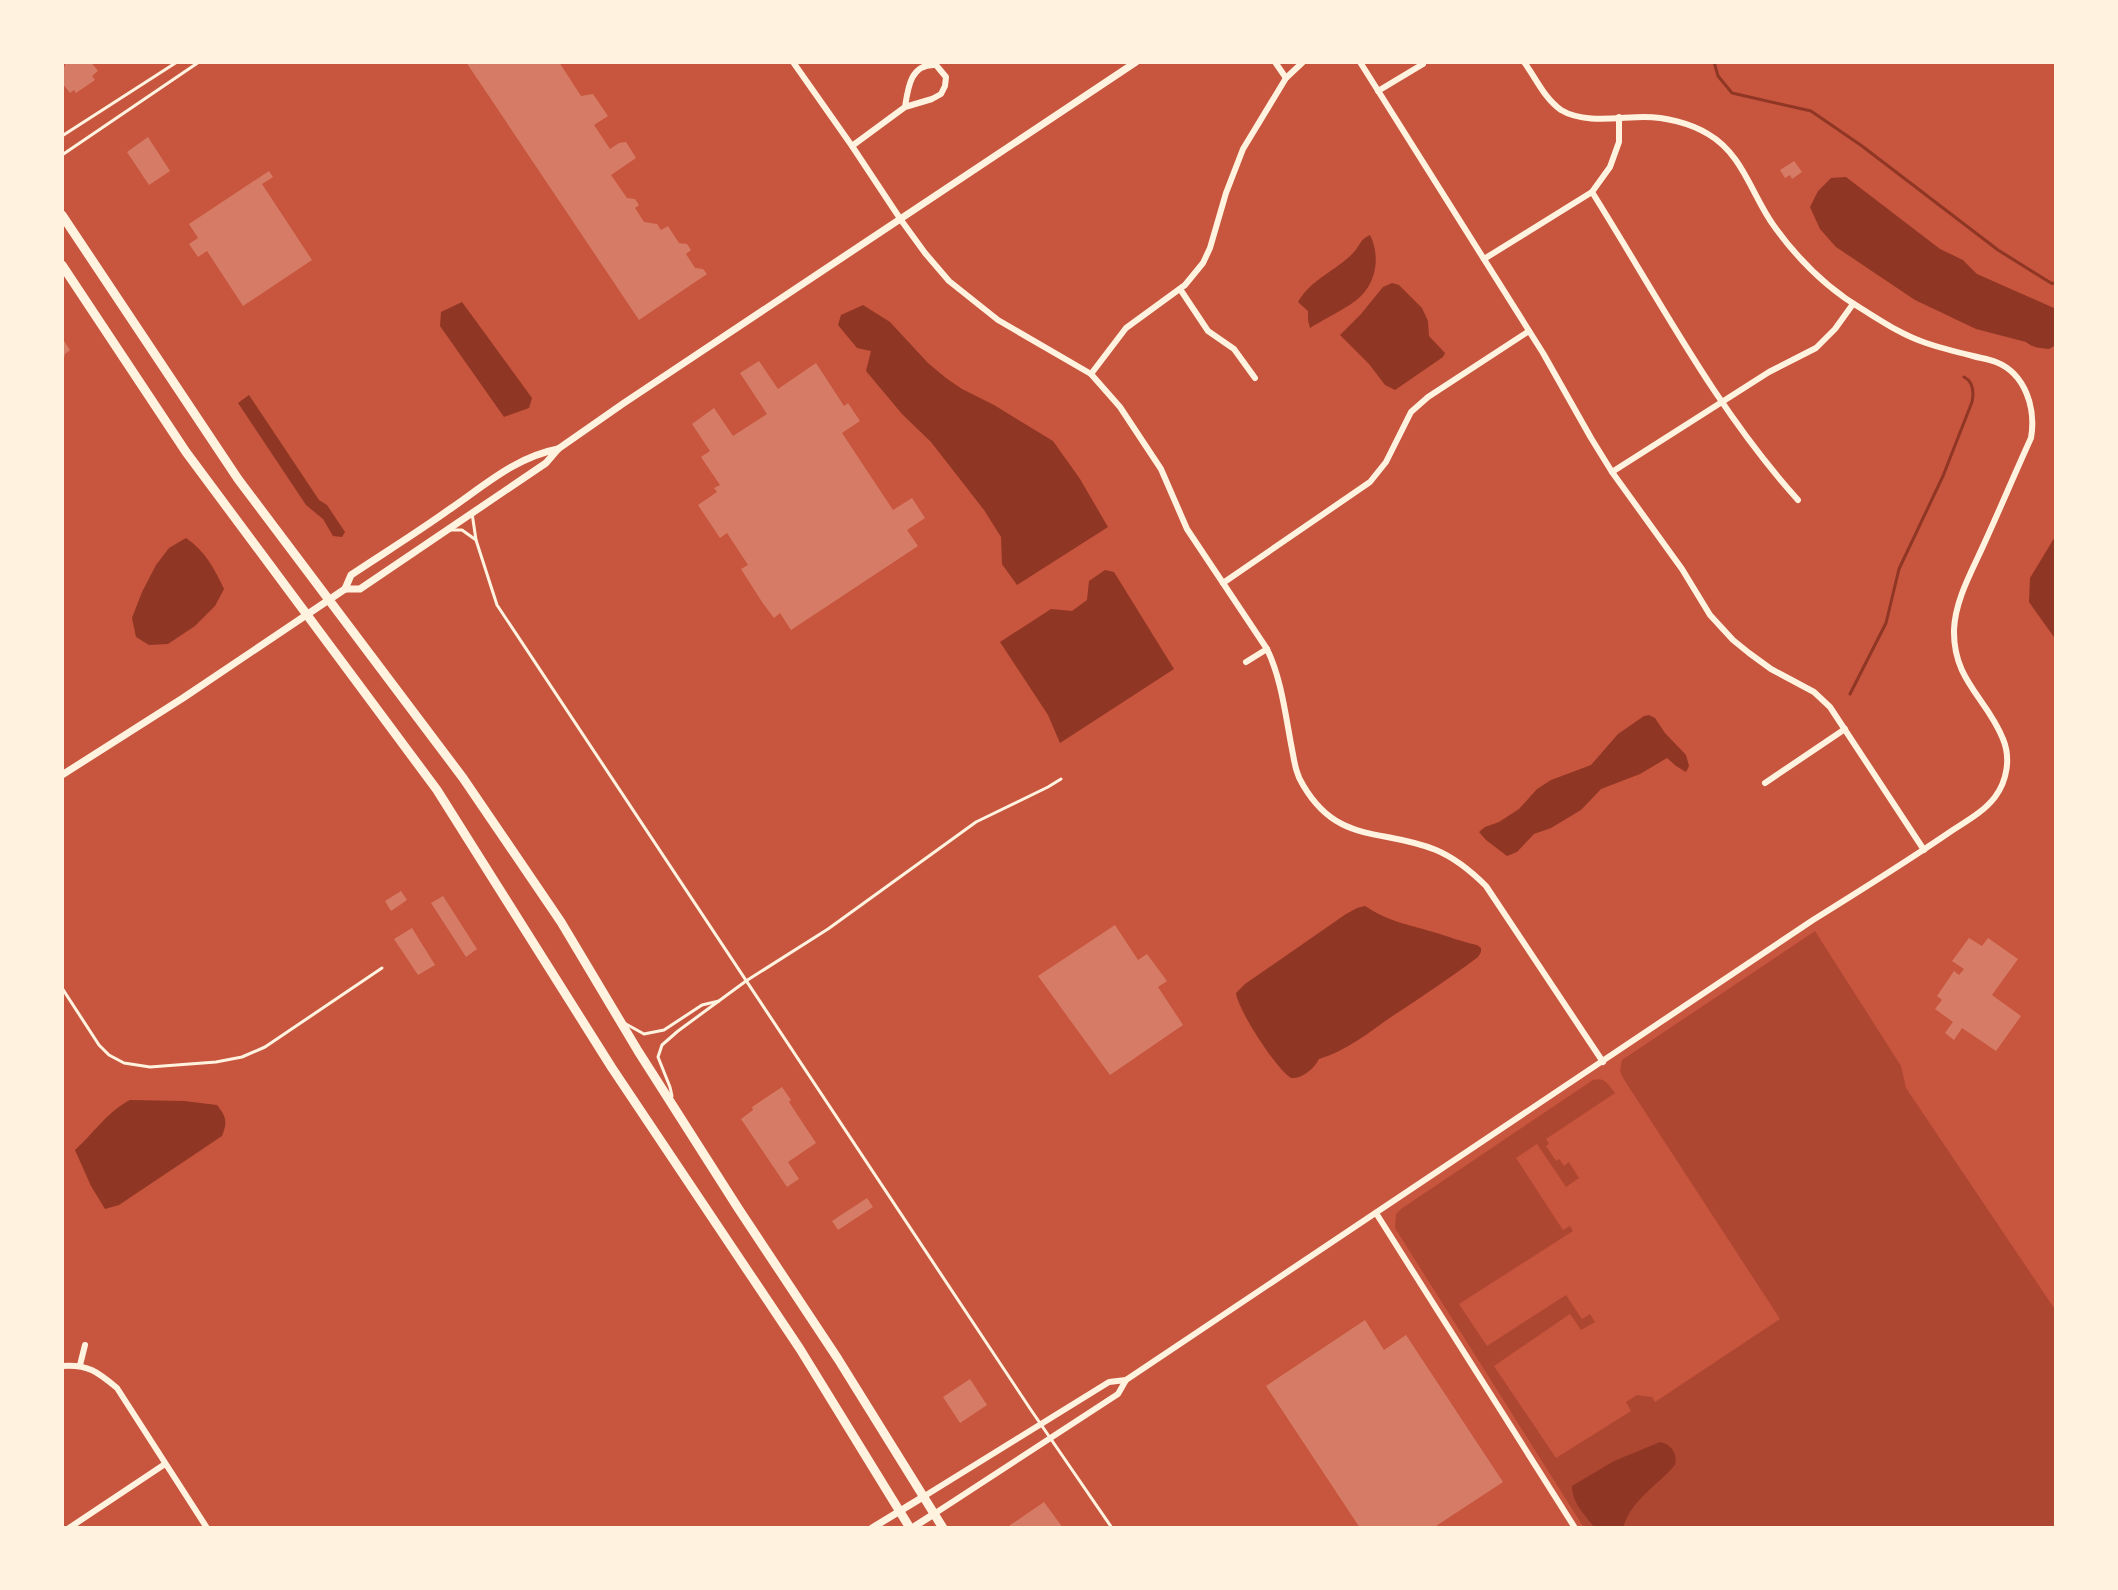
<svg xmlns="http://www.w3.org/2000/svg" width="2118" height="1590" font-family="Quicksand,sans-serif">
<rect width="100%" height="100%" fill="#c8553d"/>
<!-- green -->
<path fill="#ae4732" d="M1815 931 1901 1066 1906 1088 2056 1311V1528H1584L1395 1228 1396 1214 1401 1209 1593 1080C1605 1077 1608 1084 1615 1093L1546 1139 1549 1144 1546 1146 1556 1161 1559 1159 1564 1166 1569 1162 1579 1178 1566 1187 1537 1144 1516 1158 1563 1230 1570 1226 1573 1231 1459 1304 1487 1346 1566 1295 1582 1319 1590 1314 1595 1322 1581 1330 1570 1314 1494 1366 1556 1458 1631 1411 1626 1402 1637 1395 1652 1397 1655 1402 1780 1319 1623 1078 1620 1071 1622 1060Z"/>
<!-- water -->
<g fill="#8f3625">
<path d="M1846 177 1940 249 1963 260 1977 274 2056 309V345L2049 349C2041 348 2033 348 2026 342L1976 329 1915 300 1836 247 1820 229 1810 207 1818 191 1831 178Z"/>
<path d="M1370 235C1380 255 1377 280 1361 296 1350 307 1324 319 1310 328L1308 320V311L1298 302C1311 279 1336 271 1353 253 1360 246 1360 239 1370 235Z"/>
<polygon points="1392,283 1399,285 1422,308 1428,321 1429,336 1445,353 1443,357 1395,390 1385,385 1369,364 1340,335 1361,314 1383,287"/>
<polygon points="462,302 532,398 529,408 504,417 440,326 441,312"/>
<polygon points="863,305 890,322 928,363 946,378 962,389 994,405 1053,441 1080,479 1108,527 1017,585 1002,564 1001,537 984,510 931,442 902,414 866,371 871,351 857,348 838,325 841,315"/>
<polygon points="249,395 319,500 327,505 345,532 342,537 333,536 323,519 306,505 238,403"/>
<polygon points="2056,535 2056,640 2029,602 2030,578"/>
<path d="M186 538C205 551 214 568 224 589L215 606 195 626 168 644 149 645 136 637 132 618 142 592 156 565 169 548Z"/>
<polygon points="1105,570 1114,572 1174,669 1060,743 1048,715 1000,642 1051,609 1072,611 1087,600 1089,581"/>
<polygon points="1649,715 1655,718 1665,733 1686,755 1689,766 1686,772 1676,766 1667,758 1640,774 1601,789 1581,810 1551,828 1534,834 1517,852 1507,856 1486,840 1479,832 1485,827 1499,822 1519,809 1537,789 1551,780 1591,765 1618,734 1644,716"/>
<path d="M1365 906C1392 923 1404 923 1433 932 1447 936 1462 942 1477 945L1481 948V952L1478 957C1450 978 1423 996 1394 1015 1369 1032 1347 1051 1319 1059 1314 1069 1302 1079 1291 1078 1276 1069 1238 1010 1236 993L1245 984 1346 914 1357 908Z"/>
<path d="M130 1100 184 1101 217 1105C226 1116 228 1122 222 1136L119 1205 105 1209 91 1186 75 1150C94 1133 107 1112 130 1100Z"/>
<path d="M1660 1442C1671 1444 1678 1454 1675 1465 1657 1486 1631 1500 1623 1528H1595C1585 1515 1572 1503 1572 1486L1614 1461Z"/>
</g>
<g fill="none" stroke-linecap="round" stroke-linejoin="round">
<!-- stream -->
<g stroke="#8f3625" stroke-width="3">
<polyline points="1714,62 1718,76 1732,93 1811,111 1862,146 1998,250 2051,283 2056,284"/>
<path d="M1850 694 1886 623 1899 569 1943 476 1972 402C1974 392 1974 382 1964 377"/>
</g>
</g>
<!-- building -->
<g fill="#d67c66">
<polygon points="65,62 91,62 98,71 92,76 95,80 76,93 74,90 70,93 62,83 62,68 65,66"/>
<polygon points="466,62 559,62 581,96 593,94 608,116 594,125 610,149 619,143 626,142 636,158 611,175 627,198 635,199 639,205 635,208 644,222 657,224 661,230 668,226 679,243 687,244 691,250 686,254 695,268 703,269 707,274 639,320"/>
<polygon points="148,137 170,171 149,185 127,152"/>
<polygon points="1794,161 1802,172 1792,179 1790,175 1785,178 1780,170"/>
<polygon points="269,171 273,177 262,184 312,260 243,306 207,251 198,257 189,244 198,238 189,224"/>
<polygon points="62,338 70,350 65,354 63,361"/>
<polygon points="759,361 778,389 816,363 844,406 848,403 860,421 842,433 893,510 912,498 925,518 907,530 918,546 791,630 780,613 774,618 762,602 741,569 748,565 727,533 720,538 698,505 717,492 714,488 720,485 701,457 710,451 692,424 714,408 733,436 767,414 740,373"/>
<polygon points="401,891 407,900 391,911 385,901"/>
<polygon points="443,896 477,949 466,957 431,903"/>
<polygon points="1115,925 1138,960 1147,954 1167,981 1158,987 1183,1025 1110,1075 1038,976"/>
<polygon points="412,928 435,965 418,975 394,939"/>
<polygon points="1969,938 1982,946 1988,938 2018,959 1992,995 2021,1016 1996,1051 1962,1028 1954,1040 1945,1033 1953,1022 1935,1009 1942,1000 1937,996 1954,971 1959,975 1964,969 1952,961"/>
<polygon points="782,1087 791,1100 789,1102 816,1143 788,1162 799,1179 787,1187 741,1119 753,1110 752,1107"/>
<polygon points="867,1198 873,1207 838,1230 832,1221"/>
<polygon points="1365,1320 1384,1350 1406,1335 1503,1482 1433,1528 1360,1528 1266,1386"/>
<polygon points="970,1379 987,1405 960,1423 943,1397"/>
<polygon points="1044,1502 1063,1528 1006,1528"/>
</g>
<g fill="none" stroke-linecap="round" stroke-linejoin="round">
<!-- service -->
<g stroke="#fff3e0" stroke-width="3">
<polyline points="62,136 177,62"/>
<polyline points="62,155 199,62"/>
<polyline points="472,513 476,540 497,605 1031,1410 1112,1528"/>
<polyline points="451,530 462,530 476,540"/>
<polyline points="62,988 99,1045 109,1055 124,1063 150,1067 216,1062 242,1057 265,1047 382,968"/>
<polyline points="626,1024 644,1034 664,1030 702,1005 719,1001"/>
<polyline points="672,1096 670,1087 658,1057 662,1045 678,1031 746,981 828,929 976,822 1048,787 1061,779"/>
</g>
<!-- minor -->
<g stroke="#fff3e0" stroke-width="6">
<path d="M793 62 852 146 901 220 925 253 949 281 998 320 1091 374 1120 407 1161 469 1187 529 1267 649C1281 678 1285 712 1291 744 1294 758 1295 773 1303 785 1338 845 1382 828 1436 850 1455 858 1471 871 1486 886L1603 1062"/>
<polyline points="1275,62 1286,78"/>
<polyline points="1360,62 1543,353 1591,438 1612,472 1682,569 1710,615 1733,640 1749,653 1771,669 1814,692 1830,707 1924,850"/>
<polyline points="1378,91 1423,64"/>
<path d="M852 146 905 107 932 99 941 94 945 86 946 77 936 65C911 63 908 87 905 107"/>
<path d="M1592 192C1658 297 1715 408 1798 500"/>
<polyline points="1484,259 1592,192 1610,167 1619,142 1619,117"/>
<polyline points="1180,289 1208,331 1234,349 1255,378"/>
<polyline points="1091,374 1126,328 1185,285 1203,263 1210,248 1226,193 1243,149 1286,78 1303,62"/>
<polyline points="1612,472 1769,372 1816,348 1835,329 1853,304"/>
<polyline points="1223,583 1370,482 1386,462 1411,412 1428,397 1529,331"/>
<polyline points="1246,662 1267,649"/>
<polyline points="1765,783 1845,729"/>
<polyline points="1376,1213 1575,1528"/>
<polyline points="80,1365 85,1345"/>
<path d="M62 1366C88 1364 98 1372 117 1388L207 1528"/>
<path d="M923 1497 1109 1382 1126 1380 1813 920C1858 892 1903 864 1947 834 1963 823 1983 813 1995 797 2007 781 2011 758 2003 739 1987 698 1953 681 1954 630 1955 600 1972 571 1984 544 2000 509 2015 473 2031 438 2036 409 2026 374 1996 362 1989 359 1980 358 1973 356 1957 352 1941 348 1926 343 1902 335 1883 322 1862 309 1828 289 1797 258 1774 226 1752 196 1743 154 1708 134 1690 123 1665 117 1644 117 1619 117 1584 124 1561 110 1544 98 1536 78 1524 62"/>
<polyline points="934,1514 1118,1394 1126,1380"/>
<polyline points="69,1528 165,1464"/>
</g>
<!-- tertiary -->
<g stroke="#fff3e0" stroke-width="7">
<path d="M345 589 351 575C384 553 418 532 450 509 485 485 516 457 558 449"/>
<polyline points="62,775 183,698 345,589 360,589 546,463 558,449 624,403 1136,62"/>
<polyline points="872,1528 923,1497"/>
<polyline points="912,1528 934,1514"/>
</g>
<!-- primary -->
<g stroke="#fff3e0" stroke-width="9">
<polyline points="62,215 238,479 463,778 561,922 638,1051 738,1208 838,1359 943,1528"/>
<polyline points="62,265 186,452 437,790 612,1068 800,1349 910,1528"/>
</g>
</g>
<!-- border -->
<rect width="2118" height="1590" fill="none" stroke="#fff3e0" stroke-width="128"/>
</svg>
